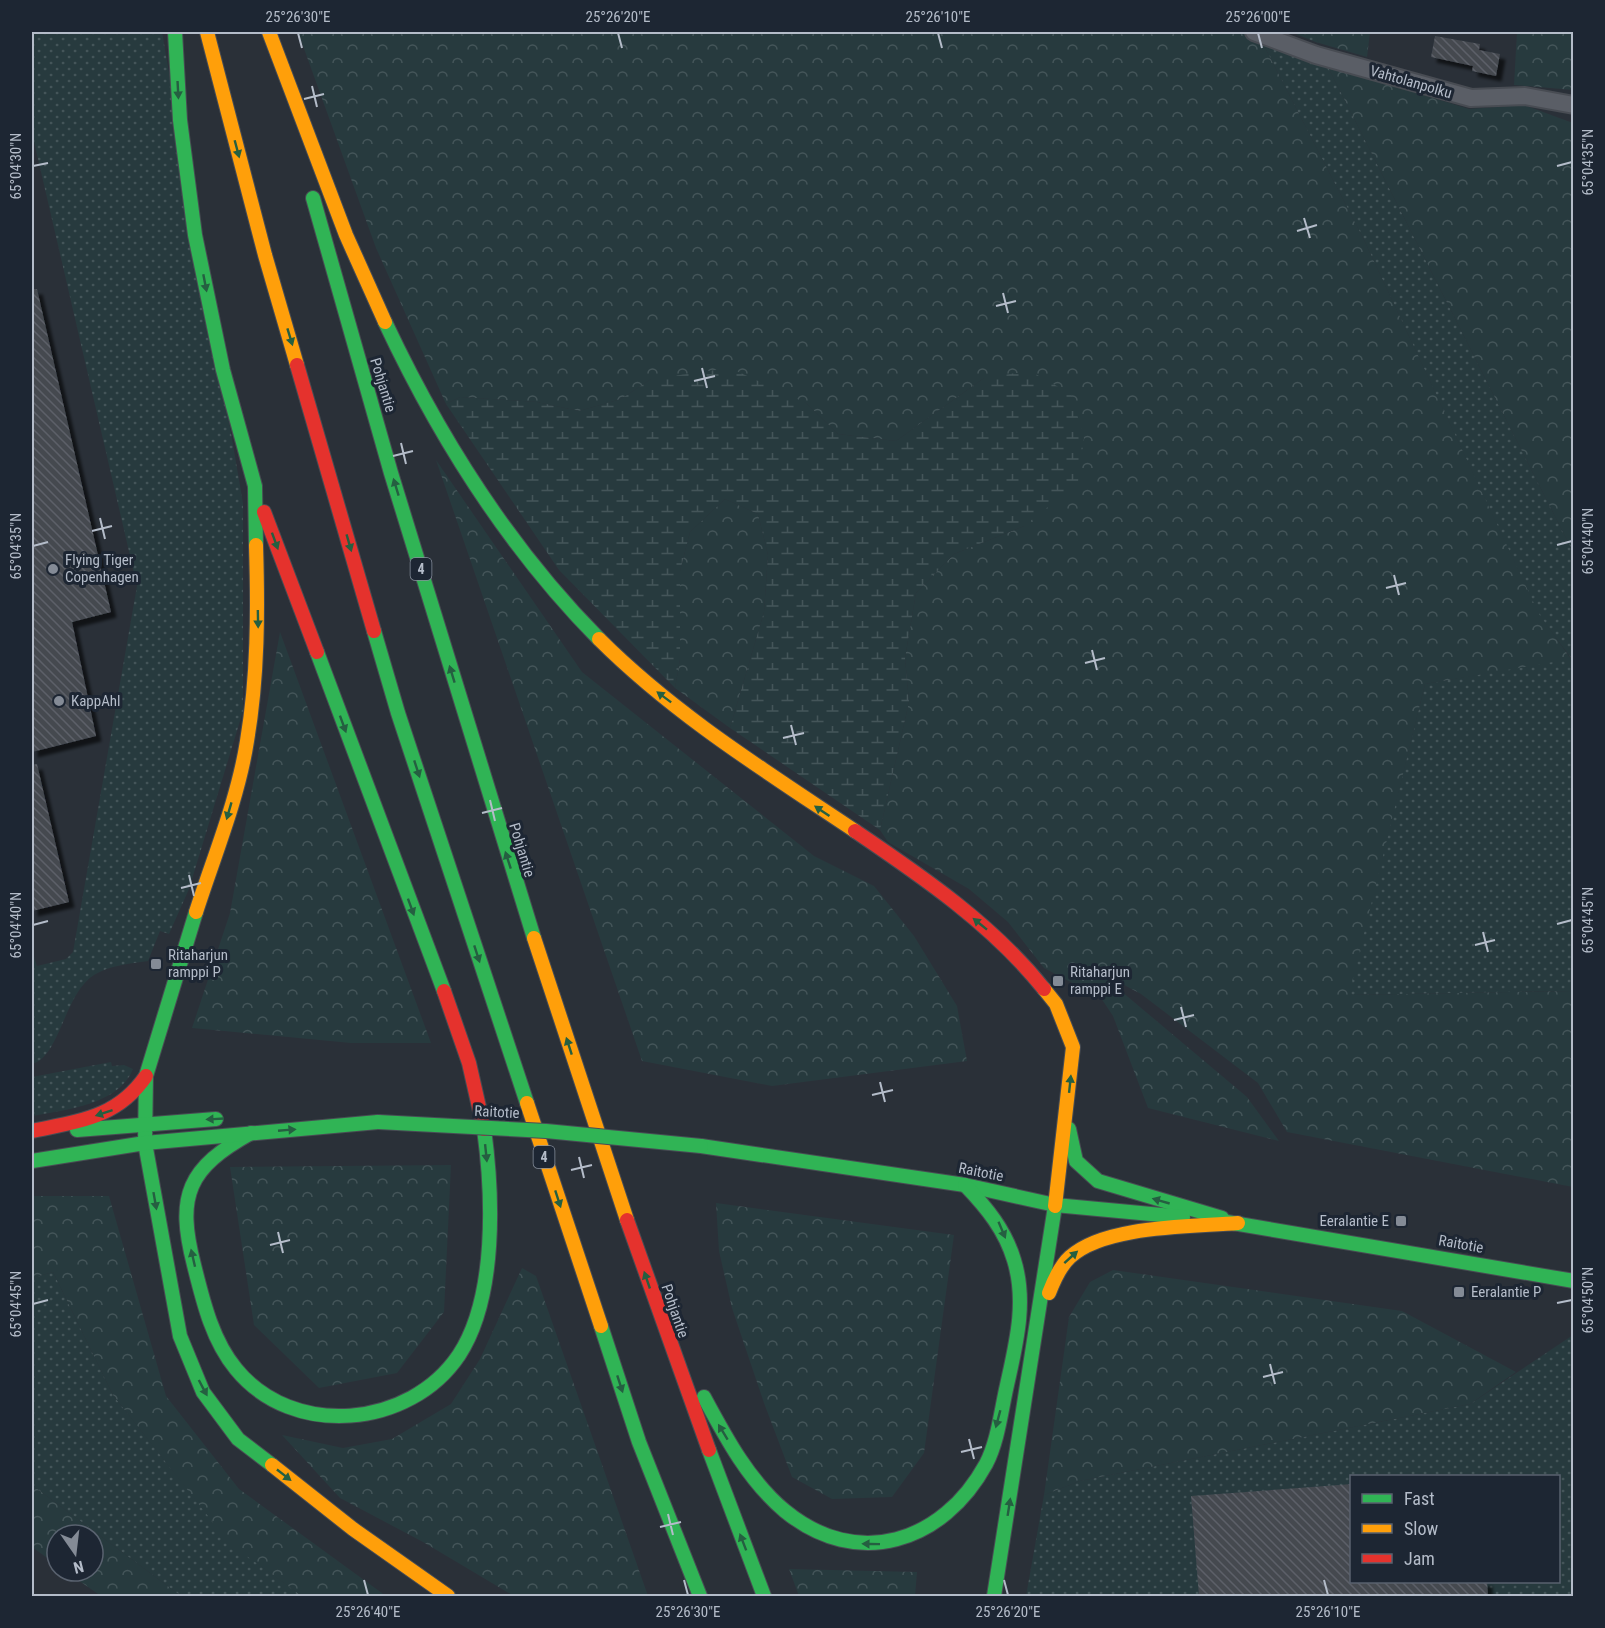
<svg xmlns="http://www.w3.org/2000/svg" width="1605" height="1628" font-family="'Roboto Condensed',sans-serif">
<defs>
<pattern id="grass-dots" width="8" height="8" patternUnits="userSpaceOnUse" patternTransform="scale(1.5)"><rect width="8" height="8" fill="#273a3e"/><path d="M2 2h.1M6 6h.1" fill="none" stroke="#445559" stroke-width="1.8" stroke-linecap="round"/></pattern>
<pattern id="forest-crowns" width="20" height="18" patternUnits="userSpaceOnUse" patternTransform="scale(1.5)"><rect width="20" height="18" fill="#273a3e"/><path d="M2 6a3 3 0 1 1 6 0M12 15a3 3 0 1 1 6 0" fill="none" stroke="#445559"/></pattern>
<pattern id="wetland-marsh" width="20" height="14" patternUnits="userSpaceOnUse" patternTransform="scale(1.5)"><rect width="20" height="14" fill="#273a3e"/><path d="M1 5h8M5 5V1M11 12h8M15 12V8" fill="none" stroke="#445559"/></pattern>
<pattern id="building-back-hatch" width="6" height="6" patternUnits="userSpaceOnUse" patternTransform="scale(1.5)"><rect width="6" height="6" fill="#444950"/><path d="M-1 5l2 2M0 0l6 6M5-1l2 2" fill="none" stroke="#5d6168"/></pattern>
<filter id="shadow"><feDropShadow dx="5.5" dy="5.5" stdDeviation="1.5" flood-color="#0009"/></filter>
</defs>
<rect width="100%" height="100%" fill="#2a3038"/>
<!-- grass -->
<g fill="url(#grass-dots)" fill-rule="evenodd">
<path d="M32 32H162L243 503V711L189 889 169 934 160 931 148 961C130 964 110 965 94 975 64 994 60 1057 32 1064V960L34 957 37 966 66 959 73 952 137 586 32 133Z"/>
<polygon points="1291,32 1314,32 1319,43 1318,43"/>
<polygon points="1260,38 1327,65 1573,552 1573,991 1348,995 1425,684 1571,658 1539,615 1364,240"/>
<path d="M111 1062 112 1066 124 1065 133 1069C119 1105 64 1110 32 1116V1077Z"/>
<polygon points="53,1272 113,1395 230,1543 302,1596 181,1596 32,1485 32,1278"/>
<path d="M1573 1335V1596H1026L1044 1495 1080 1481 1470 1404ZM1352 1476H1558V1582H1352Z"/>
</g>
<!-- forest -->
<g fill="url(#forest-crowns)">
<polygon points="298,32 1240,32 1260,38 1364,240 1539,614 1571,659 1425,684 1349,995 1573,991 1573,1187 1287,1132 1258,1083 1141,994 1096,970 1247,1097 1279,1141 1148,1108 1113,1016 1101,998 1044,968 1008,922 969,889 888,842 880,830 909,702 905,658 916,593 954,554 1024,526 984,378 896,441 838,434 806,403 651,379 621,399 579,411 537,402 460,397 446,404 376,248"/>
<polygon points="1314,32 1370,32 1367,57 1319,43"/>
<polygon points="1517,32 1573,32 1573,90 1514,85"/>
<polygon points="1327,65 1469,109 1524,105 1573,123 1573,552"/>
<polygon points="436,460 582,672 814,856 874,886 914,936 957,1006 967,1061 772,1086 642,1061"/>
<polygon points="725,499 758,514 768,555 764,612 730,728 675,688 680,659 680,571 690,532"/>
<polygon points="280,632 431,1043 351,1043 192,1028 230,913"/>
<polygon points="451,1165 444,1312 397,1373 319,1388 254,1325 230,1167"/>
<polygon points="32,1196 109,1196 166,1396 239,1489 386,1596 302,1596 230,1544 113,1395 53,1272 32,1278"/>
<polygon points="716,1203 954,1235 924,1453 892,1497 832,1499 792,1477 764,1403 732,1308 719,1251"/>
<polygon points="522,1268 536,1276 648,1596 514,1596 423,1542 340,1498 282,1435 343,1448 392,1439 451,1404 480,1359"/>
<polygon points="1113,1270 1402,1311 1516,1372 1470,1404 1080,1481 1044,1495 1069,1317 1090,1282"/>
<polygon points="32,1485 181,1596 101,1596 65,1571 93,1571 93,1535 57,1535 57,1565 32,1547"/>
<polygon points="789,1569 917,1572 915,1596 799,1596"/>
</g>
<!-- wetland -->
<polygon fill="url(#wetland-marsh)" points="730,368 806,403 838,434 896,441 984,378 1030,371 1071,394 1084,438 1078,483 1024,526 954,554 916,593 905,658 909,702 880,830 730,728 764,612 768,555 758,514 725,499 690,532 680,571 680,659 675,688 559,570 446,404 460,397 537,402 579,411 621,399 651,379"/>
<!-- building -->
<g fill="url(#building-back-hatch)" filter="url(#shadow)">
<polygon points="1435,36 1480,44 1479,50 1500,54 1496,76 1472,71 1473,66 1431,57"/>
<polygon points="32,289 37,289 111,612 72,622 96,736 32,752"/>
<polygon points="37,764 69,902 32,911 32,765"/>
<polygon points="1352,1484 1352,1581 1487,1581 1488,1596 1199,1596 1191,1496"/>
</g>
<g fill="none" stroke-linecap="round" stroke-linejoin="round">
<defs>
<polyline id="street" points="1254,32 1316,55 1471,98 1525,96 1574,105"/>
<g id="fast">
<polyline points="175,32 180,120 195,235 223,370 255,486 256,545"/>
<polyline points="313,198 391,473 534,938"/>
<path d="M385 322C439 437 509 548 599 639"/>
<polyline points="374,631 398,713 527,1103"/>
<polyline points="317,652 444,991"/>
<polyline points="196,912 146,1076 145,1143 180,1336 203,1392 238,1439 272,1465"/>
<polyline points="1069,1129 1076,1161 1098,1181 1222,1218"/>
<polyline points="77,1130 216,1119"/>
<path d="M251 1133C188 1168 176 1195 194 1265 203 1301 212 1340 236 1369 293 1439 410 1428 459 1355 497 1297 493 1195 484 1129"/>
<polyline points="701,1146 965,1185 1055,1205"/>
<polyline points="32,1161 145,1143 378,1122"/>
<polyline points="1055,1205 1183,1217"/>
<polyline points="1221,1221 1574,1281"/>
<polyline points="601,1326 639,1442 700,1596"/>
<path d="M704 1397C726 1438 749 1481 785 1511 857 1570 943 1543 986 1464 998 1441 1001 1411 1007 1385 1016 1344 1027 1302 1014 1260 1005 1230 987 1208 965 1185"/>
<polyline points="709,1450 764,1596"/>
<polyline points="994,1596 1055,1206"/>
</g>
<g id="slow">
<polyline points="207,32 265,255 297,365"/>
<polyline points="269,32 346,235 385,322"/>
<path d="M599 639C675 715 767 772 855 831"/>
<path d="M196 912C214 856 238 799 247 741 258 676 258 610 256 545"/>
<polyline points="534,938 627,1220"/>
<polyline points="1044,989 1056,1004 1073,1047 1055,1206"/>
<polyline points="527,1103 601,1326"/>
<path d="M1049 1293C1054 1280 1060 1266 1070 1257 1105 1225 1192 1227 1238 1223"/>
<polyline points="272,1465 353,1529 448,1596"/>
</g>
<g id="jam">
<polyline points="297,365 374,631"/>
<polyline points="264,512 317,652"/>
<path d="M855 831C923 877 993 925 1044 989"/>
<polyline points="444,991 469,1063 484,1129"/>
<path d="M32 1131C79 1121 117 1118 146 1076"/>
<polyline points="627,1220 709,1450"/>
</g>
</defs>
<!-- street casing -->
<use href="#street" stroke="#484c53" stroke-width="20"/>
<!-- fast casing -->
<use href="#fast" stroke="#484c53" stroke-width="16"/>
<!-- slow casing -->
<use href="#slow" stroke="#484c53" stroke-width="16"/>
<!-- jam casing -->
<use href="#jam" stroke="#484c53" stroke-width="16"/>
<!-- street -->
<use href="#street" stroke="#5a5e66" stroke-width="16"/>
<!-- fast -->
<use href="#fast" stroke="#30b455" stroke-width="14"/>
<!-- slow -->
<use href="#slow" stroke="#ff9f0a" stroke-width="14"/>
<!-- jam -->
<use href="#jam" stroke="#e5322d" stroke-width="14"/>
<defs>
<polyline id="fast-bridge" points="378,1122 546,1131 701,1146"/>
</defs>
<!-- fast-bridge casing -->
<use href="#fast-bridge" stroke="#484c55" stroke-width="16" stroke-linecap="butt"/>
<!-- fast-bridge -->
<use href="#fast-bridge" stroke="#30b455" stroke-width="14"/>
</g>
<!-- one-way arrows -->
<defs><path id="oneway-solid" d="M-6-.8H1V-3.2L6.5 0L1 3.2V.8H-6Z" transform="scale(1.5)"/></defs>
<g fill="#255f41">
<use href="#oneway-solid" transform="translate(178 90) rotate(87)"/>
<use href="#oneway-solid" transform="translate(237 149) rotate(75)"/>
<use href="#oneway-solid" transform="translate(205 283) rotate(79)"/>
<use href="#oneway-solid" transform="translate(290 337) rotate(73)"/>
<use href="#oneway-solid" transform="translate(396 487) rotate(-107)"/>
<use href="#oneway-solid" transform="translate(275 541) rotate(70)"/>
<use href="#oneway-solid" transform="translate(349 543) rotate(74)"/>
<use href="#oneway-solid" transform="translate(258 619) rotate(89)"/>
<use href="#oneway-solid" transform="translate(452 674) rotate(-107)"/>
<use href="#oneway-solid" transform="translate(664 697) rotate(-143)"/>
<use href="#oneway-solid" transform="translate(343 724) rotate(70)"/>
<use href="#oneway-solid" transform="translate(417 769) rotate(72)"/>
<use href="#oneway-solid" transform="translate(229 811) rotate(106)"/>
<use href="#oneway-solid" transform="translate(822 811) rotate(-146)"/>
<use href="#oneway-solid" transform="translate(508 860) rotate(-108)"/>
<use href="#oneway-solid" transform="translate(411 907) rotate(70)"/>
<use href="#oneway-solid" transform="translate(980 924) rotate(-141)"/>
<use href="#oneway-solid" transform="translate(477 954) rotate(72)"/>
<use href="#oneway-solid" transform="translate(569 1046) rotate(-108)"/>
<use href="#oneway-solid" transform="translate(1070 1084) rotate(-84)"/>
<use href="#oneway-solid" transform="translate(104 1113) rotate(162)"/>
<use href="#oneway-solid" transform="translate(215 1119) rotate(177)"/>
<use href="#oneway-solid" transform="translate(287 1130) rotate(-5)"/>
<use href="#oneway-solid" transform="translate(486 1153) rotate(84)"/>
<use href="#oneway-solid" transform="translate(558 1199) rotate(72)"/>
<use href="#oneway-solid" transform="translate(155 1201) rotate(80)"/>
<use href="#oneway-solid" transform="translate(1161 1201) rotate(-164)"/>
<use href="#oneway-solid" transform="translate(1002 1230) rotate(67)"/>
<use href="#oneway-solid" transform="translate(1071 1257) rotate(-42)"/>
<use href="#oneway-solid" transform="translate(193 1258) rotate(-103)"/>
<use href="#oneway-solid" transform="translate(647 1280) rotate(-109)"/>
<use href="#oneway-solid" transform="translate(620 1384) rotate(72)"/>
<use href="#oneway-solid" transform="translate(203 1388) rotate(62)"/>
<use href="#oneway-solid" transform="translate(998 1419) rotate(105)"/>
<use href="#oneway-solid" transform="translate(723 1432) rotate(-121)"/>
<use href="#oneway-solid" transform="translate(284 1475) rotate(38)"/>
<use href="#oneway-solid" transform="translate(1009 1507) rotate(-81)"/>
<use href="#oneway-solid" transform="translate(743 1542) rotate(-111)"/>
<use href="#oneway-solid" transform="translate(871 1544) rotate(-179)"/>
</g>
<!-- ticks -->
<path fill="none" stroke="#b4bcc9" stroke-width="2" d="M298 33 302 48M618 33 622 48M938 33 942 48M1258 33 1262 48M312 86 317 107M304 99 324 94M33 166 48 163M1557 166 1572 162M1304 218 1310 238M1297 231 1317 225M1003 293 1008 313M996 306 1016 301M702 368 707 388M694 381 715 376M401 443 406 464M393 456 413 451M100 518 105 539M92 531 112 526M1557 545 1572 541M33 546 48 542M1394 575 1399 595M1386 588 1406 583M1092 650 1097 670M1085 663 1105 658M791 725 796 745M783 738 804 733M490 800 495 821M482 813 502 808M189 875 194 896M181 888 201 883M1557 924 1572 920M33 925 48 921M1483 932 1488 952M1475 945 1495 940M1181 1007 1186 1027M1174 1020 1194 1015M880 1082 885 1102M872 1095 893 1090M579 1157 584 1178M571 1170 592 1165M278 1232 283 1253M270 1245 290 1240M1557 1303 1572 1300M33 1304 48 1300M1270 1364 1275 1384M1263 1377 1283 1372M969 1439 974 1459M961 1452 982 1447M668 1514 673 1535M660 1527 681 1522M364 1580 368 1595M684 1580 688 1595M1004 1580 1008 1595M1324 1580 1328 1595"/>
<!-- markers -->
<g fill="#848b96" stroke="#1d2633" stroke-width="2">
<circle cx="53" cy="569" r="6"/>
<circle cx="59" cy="701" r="6"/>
<rect x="150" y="958" width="12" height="12" rx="3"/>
<rect x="1052" y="975" width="12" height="12" rx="3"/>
<rect x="1395" y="1215" width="12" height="12" rx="3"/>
<rect x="1453" y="1286" width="12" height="12" rx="3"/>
</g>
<g text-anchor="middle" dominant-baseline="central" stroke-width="6" stroke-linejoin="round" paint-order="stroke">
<!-- shield labels -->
<g fill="#1d2633" stroke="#878f9c" stroke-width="1.5">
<rect x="410.5" y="558" width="21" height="22" rx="4.5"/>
<rect x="533.5" y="1146" width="21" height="22" rx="4.5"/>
</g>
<g font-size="14" font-weight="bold" fill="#b4bcc9">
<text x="421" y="569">4</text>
<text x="544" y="1157">4</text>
</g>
<!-- street labels -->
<g font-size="15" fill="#b4bcc9" stroke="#1d2633">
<text transform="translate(1411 82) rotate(16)">Vahtolanpolku</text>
<text transform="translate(383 385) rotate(73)">Pohjantie</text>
<text transform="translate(522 850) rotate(73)">Pohjantie</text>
<text transform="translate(497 1112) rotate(3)">Raitotie</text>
<text transform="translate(981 1172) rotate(11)">Raitotie</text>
<text transform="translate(1461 1244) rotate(10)">Raitotie</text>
<text transform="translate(675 1311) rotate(71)">Pohjantie</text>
</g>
<!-- poi labels -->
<g font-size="15" fill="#b4bcc9" stroke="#1d2633" text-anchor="start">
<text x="65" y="560">Flying Tiger<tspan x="65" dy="17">Copenhagen</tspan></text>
<text x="71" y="701">KappAhl</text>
<text x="168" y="955">Ritaharjun<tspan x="168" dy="17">ramppi P</tspan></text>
<text x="1070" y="972">Ritaharjun<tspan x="1070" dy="17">ramppi E</tspan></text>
<text x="1389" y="1221" text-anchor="end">Eeralantie E</text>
<text x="1471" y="1292">Eeralantie P</text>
</g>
</g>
<!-- border -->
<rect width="1605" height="1628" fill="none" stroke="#1d2633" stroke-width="66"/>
<!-- legend -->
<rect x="1350" y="1475" width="210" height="108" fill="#1d2633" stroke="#59626f" stroke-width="1.5"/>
<rect x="1362" y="1494" width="30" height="9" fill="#30b455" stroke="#59626f" stroke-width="1.5"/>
<text x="1404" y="1505" font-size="18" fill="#b4bcc9">Fast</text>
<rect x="1362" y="1524" width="30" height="9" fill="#ff9f0a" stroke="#59626f" stroke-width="1.5"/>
<text x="1404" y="1535" font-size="18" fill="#b4bcc9">Slow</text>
<rect x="1362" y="1554" width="30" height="9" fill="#e5322d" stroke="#59626f" stroke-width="1.5"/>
<text x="1404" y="1565" font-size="18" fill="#b4bcc9">Jam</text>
<!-- north arrow -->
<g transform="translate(75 1553) rotate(166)"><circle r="28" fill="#1d2633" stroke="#59626f" stroke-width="1.5"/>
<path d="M0-4.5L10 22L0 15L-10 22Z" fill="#848b96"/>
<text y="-9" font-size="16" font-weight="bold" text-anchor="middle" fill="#b4bcc9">N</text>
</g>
<rect x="33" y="33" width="1539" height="1562" fill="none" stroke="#b4bcc9" stroke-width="2"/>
<g font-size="15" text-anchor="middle" fill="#b4bcc9">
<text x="298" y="22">25°26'30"E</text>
<text x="618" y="22">25°26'20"E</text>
<text x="938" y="22">25°26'10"E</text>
<text x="1258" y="22">25°26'00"E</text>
<text transform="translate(1588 162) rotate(-90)" y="5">65°04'35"N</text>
<text transform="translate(16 166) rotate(-90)" y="5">65°04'30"N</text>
<text transform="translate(1588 541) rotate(-90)" y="5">65°04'40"N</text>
<text transform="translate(16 546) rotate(-90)" y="5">65°04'35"N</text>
<text transform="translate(1588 920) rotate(-90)" y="5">65°04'45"N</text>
<text transform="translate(16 925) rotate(-90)" y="5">65°04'40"N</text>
<text transform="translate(1588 1300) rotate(-90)" y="5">65°04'50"N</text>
<text transform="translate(16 1304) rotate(-90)" y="5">65°04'45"N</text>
<text x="368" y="1617">25°26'40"E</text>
<text x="688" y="1617">25°26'30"E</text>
<text x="1008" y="1617">25°26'20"E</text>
<text x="1328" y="1617">25°26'10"E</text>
</g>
</svg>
